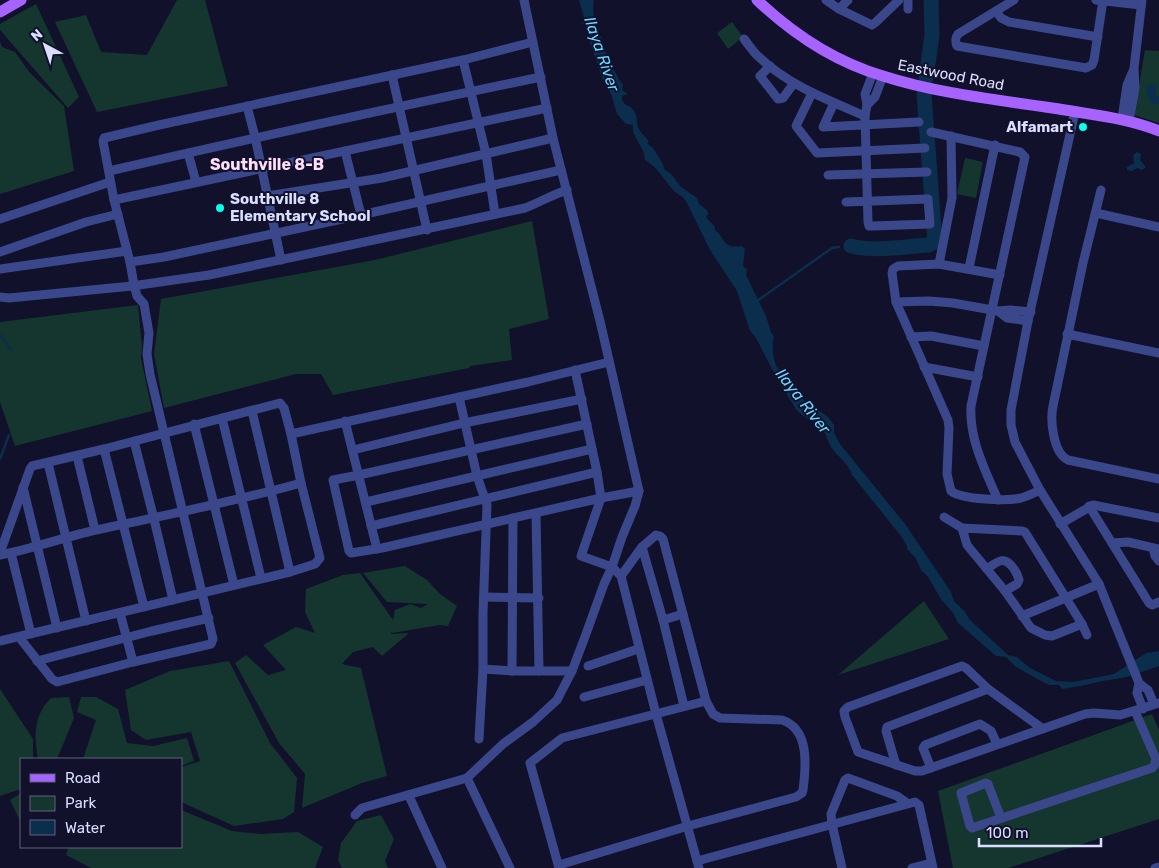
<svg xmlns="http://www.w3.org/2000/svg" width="1159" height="868" font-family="Rubik,sans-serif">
<rect width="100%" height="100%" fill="#11112c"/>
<!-- green -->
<g fill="#14362e">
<polygon points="177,0 205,0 228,86 97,112 55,22 86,15 101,52 147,55"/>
<polygon points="36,4 79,97 68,108 0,30 0,24"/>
<polygon points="732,22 743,37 728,49 717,33"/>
<polygon points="0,42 2,47 15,52 30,73 64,106 74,171 0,194"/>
<polygon points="1145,50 1159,51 1159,123 1134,115"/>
<polygon points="965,158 983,162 976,198 957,194"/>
<polygon points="532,221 549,319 509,329 512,360 470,366 469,368 333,395 321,374 296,374 164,408 154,354 161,299 375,260"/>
<polygon points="138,305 142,347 141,358 152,411 15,446 0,402 0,322"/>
<polygon points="405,566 427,580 440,594 457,606 448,626 440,625 392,633 392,631 391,634 409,633 382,656 373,647 353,652 342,664 361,668 387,776 362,783 302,808 305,774 279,743 235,663 246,655 268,675 286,670 263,645 296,627 315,633 305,612 306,589 343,575 360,573 393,620 395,610 410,604 421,608 428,604 387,602 363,573"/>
<polygon points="924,601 949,639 838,675"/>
<polygon points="229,661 270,743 297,778 294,812 283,819 234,826 181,802 181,767 200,761 191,732 146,740 131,730 125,690 170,671"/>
<polygon points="0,689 33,739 33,759 21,759 21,789 0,796"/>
<path d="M69 697 74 718 57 759H38C34 736 33 716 51 698Z"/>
<polygon points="81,697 96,697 118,709 127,743 153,746 187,738 194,761 181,766 181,759 83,759 96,720 77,712"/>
<polygon points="1152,714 1159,730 1159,819 1008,868 953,868 938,791"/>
<polygon points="21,793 21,823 10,800"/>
<polygon points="181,810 232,831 261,834 298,832 323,847 315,868 91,868 66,855 69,847 181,847"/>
<polygon points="381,815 394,839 385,861 388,868 342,868 338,860 341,843 357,821"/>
</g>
<!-- water -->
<g fill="#0a2e4b">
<path d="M579 0H594C589 21 607 41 607 63L609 64V66C617 71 616 75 621 83L623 84 622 90 628 94 622 96C622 107 629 103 634 111 638 116 636 122 638 127 640 132 645 137 649 141L647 143 653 148 663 164 664 169 671 174 681 187 697 198 699 204 707 210 708 214 706 217 715 227V230C727 239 721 249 742 246L745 249 743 265 744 267 747 269 746 275 766 316 771 332 774 337C771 345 773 368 782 373 784 375 787 375 790 376L804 400 828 417 834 425V433L840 444 905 524 951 592 954 601 964 611 970 620 1008 655 1017 657 1030 668 1056 681 1073 682 1114 674 1146 653 1159 651V666L1127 677 1102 681 1086 685 1062 689 1059 685H1049L1041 681 1016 667 1006 657 996 656 958 623 953 613 941 599 928 577 921 570 915 557 907 549V546L901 536 852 475C849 465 840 458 834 451 828 444 827 434 821 427 812 419 800 417 794 406 786 393 778 380 771 367 766 359 757 336 750 331L737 291 710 250 686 201C682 195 678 195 673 190 664 180 658 167 645 160L644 153 633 132V125L626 124 617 114 611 94 602 78 589 39 586 24H582L585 21Z"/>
<polygon points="1150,84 1154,84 1157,87 1155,94 1159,97 1159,103 1156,105 1151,103 1146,92 1147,86"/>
<polygon points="1137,152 1141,154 1140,160 1145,166 1145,168 1142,170 1137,168 1132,171 1127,170 1127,167 1134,163 1133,155"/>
</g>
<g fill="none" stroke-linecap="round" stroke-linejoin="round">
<!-- stream -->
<g stroke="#0a2e4b" stroke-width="2.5">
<polyline points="757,301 832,248 839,247"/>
<polyline points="0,335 11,350"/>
<polyline points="0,459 9,435"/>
</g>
<!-- river -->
<g stroke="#0a2e4b" stroke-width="15">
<polyline points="926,78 932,35 931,0"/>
<path d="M851 246C876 252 902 247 928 245L935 242 924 94"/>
</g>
<!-- minor -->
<g stroke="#3b478b" stroke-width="9">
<polyline points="826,0 839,9 872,25 876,22 899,0"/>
<path d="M1014 0 958 34C955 38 955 41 957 46L1086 68 1092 65 1094 60 1103 0"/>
<polyline points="1096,0 1141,5"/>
<polyline points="839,9 848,0"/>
<polyline points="908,9 908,0"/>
<polyline points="996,11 1001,18 1009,22 1098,37"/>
<path d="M744 39C749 45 753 52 759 57 788 85 828 100 865 116"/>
<polyline points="463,60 486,154 495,214"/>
<polyline points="770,66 760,76 778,99 783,98 794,83"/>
<polyline points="392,75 427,230"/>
<polyline points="812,93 796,126 817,153 925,148"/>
<polyline points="834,103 823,127 919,122"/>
<polyline points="867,105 875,97 883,76"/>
<polyline points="247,106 255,137 281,260"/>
<polyline points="1075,112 1028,321 1011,410 1011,425 1015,442 1040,490 1099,584 1139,683 1137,693 1143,709"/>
<polyline points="1122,119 1127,85 1133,71"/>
<polyline points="1129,121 1135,88 1134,68 1142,0"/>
<path d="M931 132 1020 152 1025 157 971 406C969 439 985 470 998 500"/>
<polyline points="345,151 361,215"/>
<polyline points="188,153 196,182"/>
<path d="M109 171C252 138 396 107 541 77"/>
<polyline points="828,175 927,172"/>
<path d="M1101 190 1083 263 1053 406C1050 420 1053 453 1068 460L1159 479"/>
<polyline points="267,196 382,178 553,138"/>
<polyline points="114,200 547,108"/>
<polyline points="846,202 928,199 930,224 873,226 869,226 868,222 865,116 867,105 865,94 873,73"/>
<polyline points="1096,213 1159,227"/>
<polyline points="0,219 110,182"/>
<polyline points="0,252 86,222 118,214"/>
<polyline points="130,262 164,257 361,215 561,170"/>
<polyline points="939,264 952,198 951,136"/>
<polyline points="969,268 995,145"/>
<polyline points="0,269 127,251"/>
<path d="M1000 275 939 264 898 266 893 269 892 273 896 302 948 420 949 428 947 474 951 491C962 500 1008 501 1021 498 1028 496 1034 493 1040 490"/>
<path d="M0 297 9 298 132 286 209 275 525 208C540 202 552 195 567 190"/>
<polyline points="896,302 929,301 953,303 998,311 1010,310 1031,312"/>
<polyline points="998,311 1007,318 1028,321"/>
<polyline points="1067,334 1159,353"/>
<polyline points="911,337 931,336 984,346"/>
<polyline points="924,367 978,377"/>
<polyline points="575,370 597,472 601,498 581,556 612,567 621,576 656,714 699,868"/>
<polyline points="459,397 477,476 487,505 483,613 483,669 479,739"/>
<polyline points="252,411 290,572"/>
<polyline points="222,418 261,578"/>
<polyline points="345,421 377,549"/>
<polyline points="194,424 234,585"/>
<polyline points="587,424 359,475 333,480 349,551 351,553 382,548 601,498 639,491"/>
<polyline points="291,434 528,382 609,362"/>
<polyline points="134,441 154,519 173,600"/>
<polyline points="104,449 144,607"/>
<polyline points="353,450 464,423 582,399"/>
<polyline points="77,456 95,530"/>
<polyline points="48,463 86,621"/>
<polyline points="23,487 57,628"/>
<polyline points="366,502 592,449"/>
<polyline points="1089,506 1149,603 1152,605 1159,602"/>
<polyline points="536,514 539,671"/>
<polyline points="944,517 962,528"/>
<polyline points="1060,524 1093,505 1159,518"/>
<polyline points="371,526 597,472"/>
<polygon points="962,528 1022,531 1025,532 1082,624 1052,636 1045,635 1031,628 1005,591 967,545"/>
<polyline points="1112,543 1128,542 1159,549"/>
<polyline points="642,547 663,620 684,706"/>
<polyline points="1153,548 1155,556 1159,561"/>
<polyline points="0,553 30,469 32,466 104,449 280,403 284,408 291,434 301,483 320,558 315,564 290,572 0,641"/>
<polyline points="11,553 31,634"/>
<path d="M0 555C32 549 64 537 96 530 165 515 234 502 301 483"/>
<path d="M987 569C998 561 1004 555 1014 569 1017 573 1018 575 1019 580L1017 584 1005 591"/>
<polyline points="484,597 539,598"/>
<polyline points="120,613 133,662"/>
<polyline points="1022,616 1099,584"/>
<polyline points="663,620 683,614"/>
<polyline points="1082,624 1087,635"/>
<polyline points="19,637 52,679 57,682 133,662 211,644 213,639 150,374 147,354 149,333 144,304 137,296 134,285 130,262 114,200 103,141 104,138 159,125 463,60 533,42"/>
<polyline points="37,661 152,631 209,618"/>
<polyline points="588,666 638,649"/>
<polyline points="483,669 512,671 572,671"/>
<polyline points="512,671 513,518"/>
<polyline points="1140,684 1148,690 1154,704"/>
<polyline points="584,697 647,680"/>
<polyline points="1043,729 988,689 966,668 962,666 848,707 844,711 845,717 858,752 915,771 922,771 1085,714 1094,713 1120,715 1159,703"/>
<polyline points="896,765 886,731 887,727 988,689"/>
<polyline points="931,768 923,748 925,745 980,724 991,731 997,744"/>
<polyline points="467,778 510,868"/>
<polyline points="409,796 442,868"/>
<polyline points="355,815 362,808 467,778 503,744 533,722 557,700 572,671 586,634 604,584 612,567 622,537 635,506 639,491 600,321 553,138 524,0"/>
<polyline points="1001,818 988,784 986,783 961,793 970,826 972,828 1152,768 1154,766 1156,759 1135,711"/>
<polyline points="697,861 915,802 919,805 933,868"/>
<path d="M559 865 688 826 796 797 802 793 803 790C806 767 810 729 782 720L720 718 713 714 706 701 663 539 660 536 656 535 642 547 621 576"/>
<polyline points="559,868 530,763 562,738 706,701"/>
<polyline points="842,868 832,824 831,814 845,780 848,778 897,796 907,803"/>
<polyline points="912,868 931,863"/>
<polyline points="1155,868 1159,867"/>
</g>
<!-- major -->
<g stroke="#a763ff" stroke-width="11">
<path d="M757 0C793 34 835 62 883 76 939 94 1000 100 1059 109 1093 115 1127 118 1159 131"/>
<polyline points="0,12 21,0"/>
</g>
</g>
<!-- markers -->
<g fill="#08ffe9" stroke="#11112c" stroke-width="2">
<circle cx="1083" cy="127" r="5"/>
<circle cx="220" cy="208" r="5"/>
</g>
<g text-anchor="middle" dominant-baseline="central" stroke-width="4" stroke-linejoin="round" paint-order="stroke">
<!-- street labels -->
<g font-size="15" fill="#dcdeff" stroke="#11112c">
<text transform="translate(951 75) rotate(11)">Eastwood Road</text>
</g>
<!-- poi labels -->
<g font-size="15" font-weight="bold" fill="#dcdeff" stroke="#11112c" text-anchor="end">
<text x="1073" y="127">Alfamart</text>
<text x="230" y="199" text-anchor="start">Southville 8<tspan x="230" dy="17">Elementary School</tspan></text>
</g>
<!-- water labels -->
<g font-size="16" font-style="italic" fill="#6ad6ff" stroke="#11112c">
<text transform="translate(602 54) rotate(71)">Ilaya River</text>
<text transform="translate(803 401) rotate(52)">Ilaya River</text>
</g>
<!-- neighbourhood labels -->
<g font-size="16" font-weight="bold" fill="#ffdef9" stroke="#11112c">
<text x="267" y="164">Southville 8-B</text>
</g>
</g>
<!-- legend -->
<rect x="20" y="758" width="162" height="90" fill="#11112c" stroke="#626380"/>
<rect x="30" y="774" width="25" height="8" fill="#a763ff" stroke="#626380"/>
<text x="65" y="783" font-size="15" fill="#dcdeff">Road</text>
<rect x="30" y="796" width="25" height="15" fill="#14362e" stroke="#626380"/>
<text x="65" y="808" font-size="15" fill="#dcdeff">Park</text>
<rect x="30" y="820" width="25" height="15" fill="#0a2e4b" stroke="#626380"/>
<text x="65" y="833" font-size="15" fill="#dcdeff">Water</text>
<!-- north arrow -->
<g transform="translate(45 45) rotate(320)" stroke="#11112c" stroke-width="4" paint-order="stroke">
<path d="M0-4L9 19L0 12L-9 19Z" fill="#dcdeff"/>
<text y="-8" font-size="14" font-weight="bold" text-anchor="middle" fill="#dcdeff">N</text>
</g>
<!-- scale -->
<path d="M979 838v8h122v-8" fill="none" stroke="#dcdeff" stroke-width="2.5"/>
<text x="986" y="838" font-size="15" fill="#dcdeff" stroke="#11112c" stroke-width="4" paint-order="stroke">100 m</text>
</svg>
